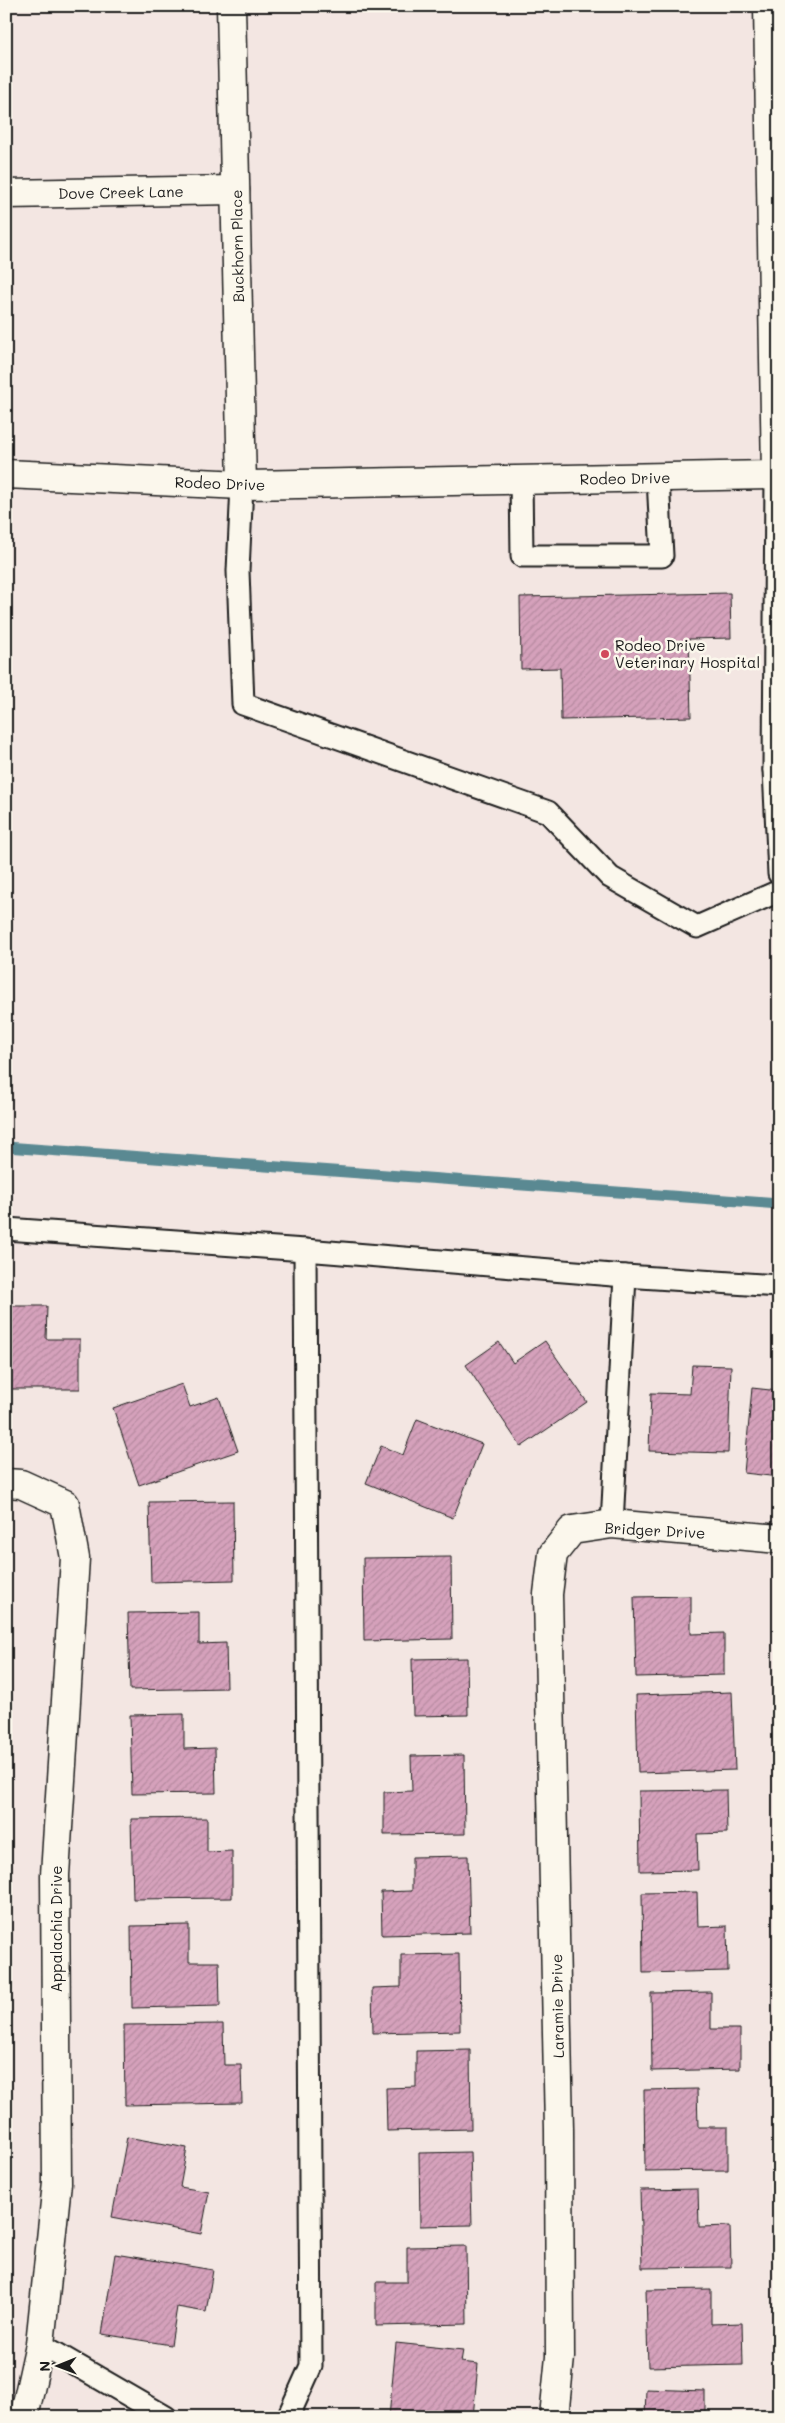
<svg xmlns="http://www.w3.org/2000/svg" width="785" height="2423" font-family="Mali,sans-serif">
<defs>
<pattern id="building-hatch" width="6" height="6" patternUnits="userSpaceOnUse" patternTransform="scale(1.25)"><rect width="6" height="6" fill="#d5a1bb"/><path d="M-1 1l2-2M0 6l6-6M5 7l2-2" fill="none" stroke="#b68aa0"/></pattern>
</defs>
<rect width="100%" height="100%" fill="#f3e6e2"/>
<filter id="ink" filterUnits="userSpaceOnUse"><feTurbulence type="fractalNoise" baseFrequency=".02" numOctaves="2"/><feDisplacementMap in="SourceGraphic" scale="10" xChannelSelector="R" yChannelSelector="G"/><feConvolveMatrix kernelMatrix="1 2 1 2 8 2 1 2 1" color-interpolation-filters="sRGB"/></filter>
<g filter="url(#ink)">
<g fill="none" stroke-linecap="round" stroke-linejoin="round">
<!-- stream -->
<polyline stroke="#5a8992" stroke-width="11" points="6,1147 779,1204"/>
</g>
<!-- building -->
<g fill="url(#building-hatch)" stroke="#1c1c1c">
<polygon points="730,593 731,638 689,639 691,717 561,720 560,668 521,669 520,597"/>
<polygon points="6,1306 47,1306 46,1339 80,1339 80,1389 6,1389"/>
<polygon points="545,1341 587,1402 521,1447 466,1365 499,1342 513,1363"/>
<polygon points="692,1365 731,1366 728,1453 649,1451 651,1393 690,1394"/>
<polygon points="182,1384 190,1407 219,1397 238,1451 139,1485 113,1408"/>
<polygon points="752,1388 779,1391 779,1477 744,1473"/>
<polygon points="417,1419 482,1444 453,1518 366,1483 381,1446 403,1455"/>
<polygon points="233,1501 234,1580 151,1582 149,1502"/>
<polygon points="451,1557 452,1639 364,1641 363,1558"/>
<polygon points="691,1596 691,1634 724,1633 724,1675 636,1677 634,1597"/>
<polygon points="199,1612 199,1644 226,1643 227,1688 130,1690 128,1613"/>
<polygon points="467,1658 468,1715 413,1716 412,1659"/>
<polygon points="732,1692 735,1770 638,1773 636,1695"/>
<polygon points="184,1714 184,1749 215,1748 216,1793 132,1794 130,1715"/>
<polygon points="464,1755 465,1834 384,1835 384,1792 412,1791 411,1756"/>
<polygon points="726,1790 727,1833 697,1834 698,1870 640,1871 639,1791"/>
<polygon points="207,1818 207,1852 232,1851 232,1898 133,1899 131,1819"/>
<polygon points="468,1856 470,1933 382,1935 381,1892 412,1891 412,1857"/>
<polygon points="697,1892 698,1927 727,1926 728,1971 643,1973 642,1893"/>
<polygon points="189,1925 189,1962 219,1962 220,2006 132,2008 131,1926"/>
<polygon points="459,1954 460,2031 373,2033 372,1988 401,1987 401,1955"/>
<polygon points="711,1992 711,2029 740,2029 740,2069 652,2071 651,1993"/>
<polygon points="223,2024 224,2065 241,2065 242,2103 125,2105 124,2025"/>
<polygon points="470,2050 471,2129 387,2131 386,2088 416,2087 416,2051"/>
<polygon points="697,2089 698,2127 728,2127 728,2170 645,2171 644,2090"/>
<polygon points="127,2137 187,2148 180,2187 209,2192 201,2234 112,2217"/>
<polygon points="470,2152 472,2225 420,2226 419,2153"/>
<polygon points="698,2189 699,2227 730,2226 731,2267 642,2268 640,2190"/>
<polygon points="466,2246 467,2324 376,2326 376,2282 407,2282 407,2247"/>
<polygon points="115,2254 213,2270 206,2312 177,2307 171,2345 102,2334"/>
<polygon points="711,2289 711,2324 742,2323 743,2365 648,2367 646,2290"/>
<polygon points="396,2343 463,2350 461,2362 478,2364 473,2417 389,2417"/>
<polygon points="646,2389 705,2391 705,2417 645,2417"/>
</g>
<g fill="none" stroke-linecap="round" stroke-linejoin="round">
<defs>
<g id="service">
<polyline points="521,478 522,556 662,556 658,478"/>
<polyline points="242,485 238,571 243,704 548,812 610,877 697,927 779,891"/>
<polyline points="774,770 776,475"/>
<polyline points="779,770 774,770 779,874"/>
<polyline points="6,1229 305,1250"/>
<polyline points="612,1524 625,1276 779,1286"/>
<polyline points="40,2344 166,2417"/>
<polyline points="288,2417 311,2366 305,1250 625,1276"/>
</g>
<g id="minor">
<polyline points="231,6 242,485"/>
<polyline points="6,194 235,190"/>
<polyline points="6,1483 21,1484 65,1504 75,1558 55,1875 57,2183 40,2344 24,2417"/>
<polyline points="554,2417 560,2357 559,2130 548,1594 553,1554 572,1530 612,1524 779,1539"/>
</g>
<polyline id="tertiary" points="6,474 242,485 776,475 768,6"/>
</defs>
<!-- service casing -->
<use href="#service" stroke="#1c1c1c" stroke-width="25"/>
<!-- minor casing -->
<use href="#minor" stroke="#1c1c1c" stroke-width="31"/>
<!-- tertiary casing -->
<use href="#tertiary" stroke="#1c1c1c" stroke-width="31"/>
<!-- service -->
<use href="#service" stroke="#fbf7ec" stroke-width="21"/>
<!-- minor -->
<use href="#minor" stroke="#fbf7ec" stroke-width="28"/>
<!-- tertiary -->
<use href="#tertiary" stroke="#fbf7ec" stroke-width="28"/>
</g>
</g>
<!-- markers -->
<circle fill="#d1495b" stroke="#fbf7ec" stroke-width="2" cx="605" cy="654" r="5"/>
<g text-anchor="middle" dominant-baseline="central" stroke-width="5" stroke-linejoin="round" paint-order="stroke">
<!-- street labels -->
<g font-size="15" fill="#1c1c1c" stroke="#fbf7ec">
<text transform="translate(121 192) rotate(-1)">Dove Creek Lane</text>
<text transform="translate(237 246) rotate(-91)">Buckhorn Place</text>
<text transform="translate(625 478) rotate(-1)">Rodeo Drive</text>
<text transform="translate(220 483) rotate(2)">Rodeo Drive</text>
<text transform="translate(655 1530) rotate(3)">Bridger Drive</text>
<text transform="translate(56 1929) rotate(-90)">Appalachia Drive</text>
<text transform="translate(557 2006) rotate(-91)">Laramie Drive</text>
</g>
<!-- poi labels -->
<g font-size="15" fill="#1c1c1c" stroke="#fbf7ec" text-anchor="start">
<text x="615" y="645">Rodeo Drive<tspan x="615" dy="17">Veterinary Hospital</tspan></text>
</g>
</g>
<!-- margin -->
<rect width="785" height="2423" fill="none" stroke="#fbf7ec" stroke-width="25"/>
<rect x="12" y="12" width="760" height="2398" fill="none" stroke="#1c1c1c" stroke-width="2" filter="url(#ink)"/>
<!-- north arrow -->
<g transform="translate(58 2366) rotate(269)" stroke="#fbf7ec" stroke-width="4" paint-order="stroke">
<path d="M0-4L9 19L0 12L-9 19Z" fill="#1c1c1c"/>
<text y="-8" font-size="14" font-weight="bold" text-anchor="middle" fill="#1c1c1c">N</text>
</g>
</svg>
